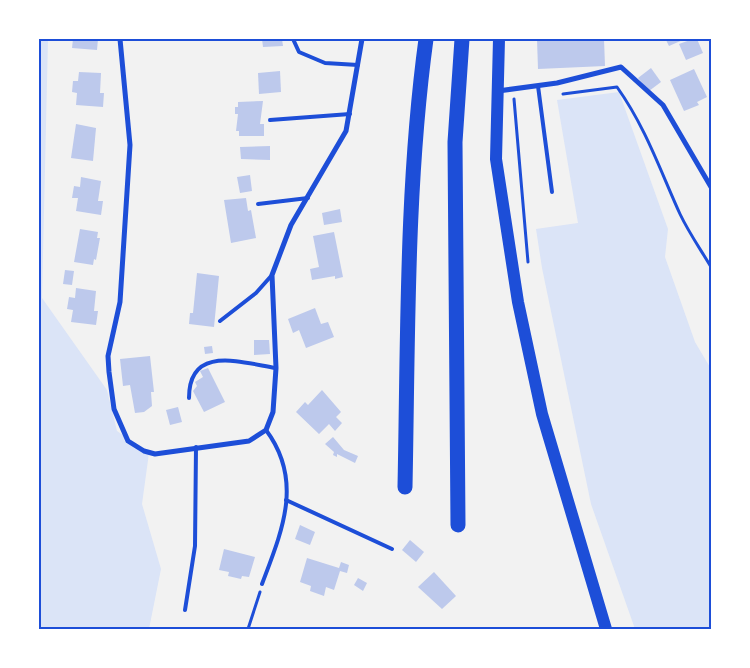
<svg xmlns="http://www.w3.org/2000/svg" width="750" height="668" font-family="'Varela Round',sans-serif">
<rect width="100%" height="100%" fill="#f2f2f2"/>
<!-- green -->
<g fill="#dbe4f7">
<polygon points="39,39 48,39 42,298 107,390 117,431 149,453 142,504 161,569 149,629 39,629"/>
<polygon points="619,92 668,229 665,257 695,342 711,369 711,629 635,629 591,504 542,268 536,229 578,223 557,100"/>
</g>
<!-- building -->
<g fill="#bdc9ec">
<polygon points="73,39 98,39 97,50 72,48"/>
<polygon points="262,39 282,39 283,46 263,47"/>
<polygon points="537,39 604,39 605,66 538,69"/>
<polygon points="661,39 685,39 669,46 666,40 662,41"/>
<polygon points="693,39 697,39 703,53 686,60 679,44"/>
<polygon points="651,68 661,82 649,91 638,78"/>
<polygon points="694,69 707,97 697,102 699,105 684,111 670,80"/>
<polygon points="280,71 281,92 259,94 258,73"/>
<polygon points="79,72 101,73 100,93 104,93 103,107 76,105 77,93 72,92 73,81 78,81"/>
<polygon points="263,101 260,124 264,124 264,136 239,136 239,131 236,131 238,114 235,114 235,107 238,107 238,102"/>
<polygon points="76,124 96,128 93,161 71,158"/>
<polygon points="270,146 270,160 241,159 240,147"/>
<polygon points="250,175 252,191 240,193 237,177"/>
<polygon points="81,177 101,181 98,201 103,201 101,215 76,211 78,198 72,198 74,186 80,187"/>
<polygon points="246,198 248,211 251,210 256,238 231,243 224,200"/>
<polygon points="340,209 342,222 324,225 322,213"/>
<polygon points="80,229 98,232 97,238 100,238 96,260 94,259 93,265 74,262"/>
<polygon points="334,232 343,277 335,279 335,276 312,280 310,269 319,267 313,236"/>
<polygon points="65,270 74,271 72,285 63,284"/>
<polygon points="197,273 219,276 214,327 189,324 190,313 193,313"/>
<polygon points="76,288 96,291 94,311 98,311 96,325 71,322 73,310 67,309 69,297 75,298"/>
<polygon points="315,308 321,324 328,322 334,337 306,348 299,330 293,333 288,319"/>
<polygon points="254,340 269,340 270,354 254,355"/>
<polygon points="212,346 213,353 205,354 204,347"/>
<polygon points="150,356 154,392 151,392 152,406 144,412 135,413 130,385 123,386 120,359"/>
<polygon points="208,368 225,402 204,412 193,391 197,386 195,382 203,377 200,371"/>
<polygon points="322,390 341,412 336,417 342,423 335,431 329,424 319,434 296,412 305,402 308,405"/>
<polygon points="178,407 182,422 170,425 166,410"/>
<polygon points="333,437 344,450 358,456 355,463 337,454 337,457 333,455 334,452 325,444"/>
<polygon points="300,525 315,532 310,545 295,539"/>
<polygon points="410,540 424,552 416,562 402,550"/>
<polygon points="224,549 255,557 249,577 242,576 241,579 228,576 229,572 219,570"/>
<polygon points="307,558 339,568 341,562 349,565 347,573 340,571 334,590 326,587 324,596 310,591 311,586 300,582"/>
<polygon points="434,572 456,596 442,609 418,587"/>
<polygon points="358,578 367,583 363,591 354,585"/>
</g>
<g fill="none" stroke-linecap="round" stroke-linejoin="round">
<!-- path -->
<g stroke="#1d4ed8" stroke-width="3">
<path d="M563 94 617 87C646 128 660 170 680 214 689 233 701 250 711 267"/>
<polyline points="514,99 528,262"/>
<polyline points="248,629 260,592"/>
</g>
<!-- service -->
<g stroke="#1d4ed8" stroke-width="4">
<polyline points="293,39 299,52 325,63 358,65"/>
<polyline points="538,86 552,192"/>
<polyline points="270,120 350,114"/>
<polyline points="258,204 308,198"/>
<polyline points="220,321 256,293 272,275"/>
<path d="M189 398C189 345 239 362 276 368"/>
<polyline points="286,500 392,549"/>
<path d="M262 584C282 531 304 481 266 430"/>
<polyline points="185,610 195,546 196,447"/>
</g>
<!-- minor -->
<g stroke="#1d4ed8" stroke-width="5">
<polyline points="120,39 130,145 120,302 108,356 109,372 114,409 128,441 144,451 155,454 249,441 266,430 273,412 276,368 272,275 291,225 346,131 362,39"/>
<polyline points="498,91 557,83 621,67 663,105 711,187"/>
</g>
<!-- primary -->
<polyline stroke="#1d4ed8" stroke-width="12" points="499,39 496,159 518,302 542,414 606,629"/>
<!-- motorway -->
<g stroke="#1d4ed8" stroke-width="15">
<path d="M405 487C408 339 406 186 426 39"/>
<polyline points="458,525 455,142 462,39"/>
</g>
</g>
<!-- border -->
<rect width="750" height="668" fill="none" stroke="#ffffff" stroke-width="80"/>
<rect x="40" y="40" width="670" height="588" fill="none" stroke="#1d4ed8" stroke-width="2"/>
</svg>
